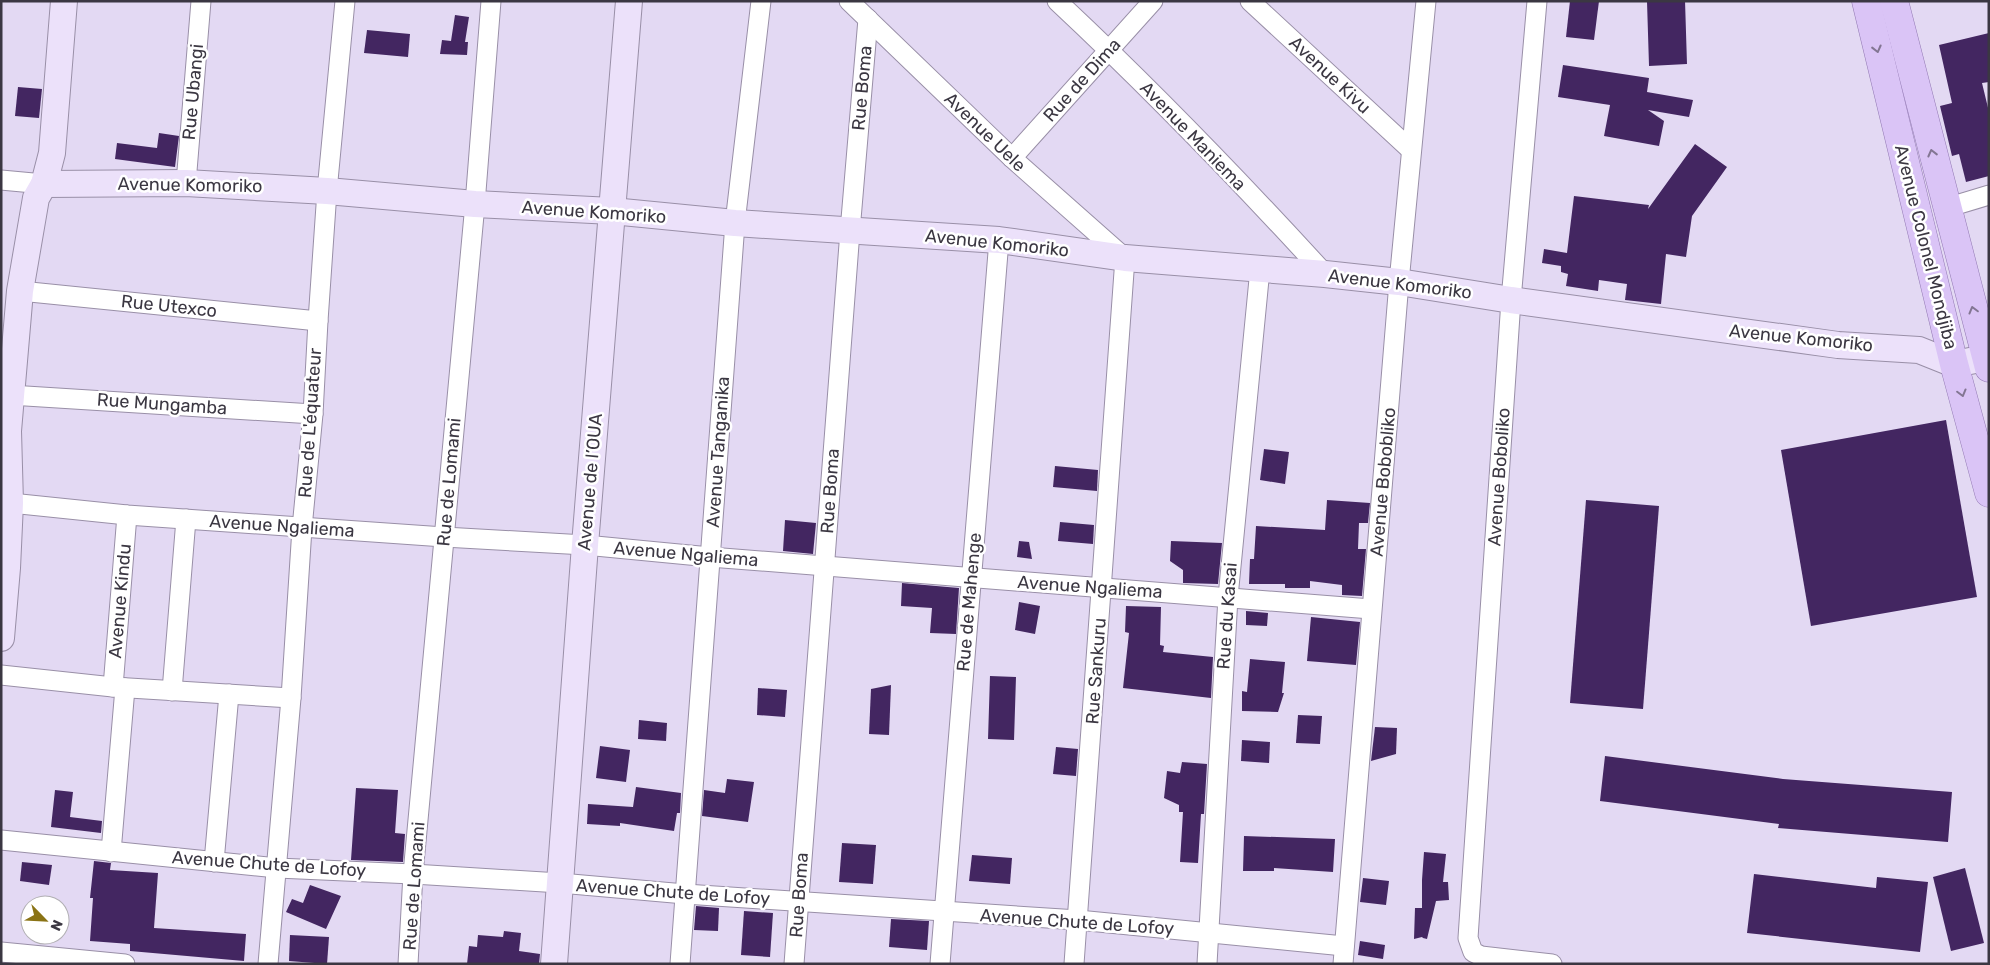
<svg xmlns="http://www.w3.org/2000/svg" width="1990" height="965" font-family="Rubik,sans-serif">
<rect width="100%" height="100%" fill="#e3d9f3"/>
<!-- building -->
<g fill="#432661">
<polygon points="1570,1 1599,1 1594,40 1566,37"/>
<polygon points="1647,1 1685,1 1687,64 1649,66"/>
<polygon points="455,15 469,17 465,42 468,42 467,55 440,54 442,40 451,41"/>
<polygon points="367,30 410,34 408,57 364,53"/>
<polygon points="1989,33 1989,82 1982,83 1989,112 1989,176 1966,182 1959,154 1952,156 1940,106 1952,103 1939,45"/>
<polygon points="1563,65 1649,78 1647,92 1693,100 1689,117 1648,110 1664,121 1659,146 1604,136 1610,105 1558,97"/>
<polygon points="18,87 42,89 39,118 15,116"/>
<polygon points="159,133 179,136 175,167 115,159 117,143 157,148"/>
<polygon points="1695,144 1727,167 1692,216 1686,257 1666,254 1661,304 1625,300 1627,284 1599,280 1598,291 1566,286 1568,274 1561,272 1561,266 1542,263 1544,249 1567,253 1574,196 1649,205 1648,209"/>
<polygon points="1946,420 1977,597 1811,626 1781,450"/>
<polygon points="1264,449 1289,452 1285,484 1260,480"/>
<polygon points="1055,466 1098,470 1097,491 1053,487"/>
<polygon points="1327,500 1370,503 1368,523 1359,523 1358,549 1366,549 1362,596 1342,595 1342,585 1310,581 1310,588 1285,588 1285,584 1249,584 1250,559 1254,559 1256,526 1325,530"/>
<polygon points="1586,500 1659,506 1643,709 1570,703"/>
<polygon points="785,520 816,523 813,554 783,551"/>
<polygon points="1060,522 1094,525 1093,544 1058,541"/>
<polygon points="1019,541 1029,542 1032,559 1017,557"/>
<polygon points="1171,541 1222,543 1218,584 1183,583 1183,570 1170,561"/>
<polygon points="902,583 959,588 956,634 930,633 932,608 901,606"/>
<polygon points="1019,602 1040,606 1035,634 1015,630"/>
<polygon points="1126,606 1161,607 1160,645 1164,646 1163,652 1213,657 1211,698 1123,688 1129,633 1125,632"/>
<polygon points="1246,611 1268,613 1267,626 1246,625"/>
<polygon points="1311,617 1360,622 1356,665 1307,661"/>
<polygon points="1250,659 1285,662 1282,693 1284,693 1278,712 1242,711 1242,691 1247,692"/>
<polygon points="990,676 1016,677 1014,740 988,739"/>
<polygon points="891,685 889,735 869,734 871,689"/>
<polygon points="758,688 787,690 785,717 757,715"/>
<polygon points="1298,715 1322,716 1320,744 1296,743"/>
<polygon points="639,720 667,723 666,741 638,739"/>
<polygon points="1375,727 1397,728 1396,754 1371,761"/>
<polygon points="1242,740 1270,742 1269,763 1241,761"/>
<polygon points="600,746 630,750 626,782 596,778"/>
<polygon points="1056,747 1078,749 1076,776 1053,774"/>
<polygon points="1605,756 1783,779 1952,792 1948,842 1778,828 1779,824 1600,801"/>
<polygon points="1182,762 1207,764 1204,814 1201,814 1198,863 1180,862 1183,812 1179,812 1179,805 1164,798 1167,771 1180,773"/>
<polygon points="727,779 754,782 748,822 702,816 704,790 725,793"/>
<polygon points="636,787 681,793 680,813 677,813 674,831 620,823 620,826 587,824 588,804 633,807"/>
<polygon points="356,788 398,790 395,833 405,834 403,862 351,860"/>
<polygon points="55,790 73,792 70,817 102,821 101,833 51,827"/>
<polygon points="1244,836 1335,839 1333,872 1274,868 1274,871 1243,871"/>
<polygon points="842,843 876,845 873,884 839,882"/>
<polygon points="1424,852 1446,854 1443,882 1448,882 1449,900 1436,901 1427,939 1423,938 1422,937 1414,939 1415,908 1422,908 1422,880"/>
<polygon points="972,855 1012,858 1010,884 969,881"/>
<polygon points="94,861 111,863 110,870 158,873 154,928 246,934 244,961 130,951 130,944 90,941 93,898 90,898"/>
<polygon points="22,862 52,865 49,885 20,881"/>
<polygon points="1965,868 1984,943 1951,951 1933,877"/>
<polygon points="1754,874 1876,888 1877,877 1928,882 1920,952 1747,933"/>
<polygon points="1363,878 1389,881 1386,905 1360,902"/>
<polygon points="310,885 341,896 326,929 286,912 292,899 303,903"/>
<polygon points="696,906 719,908 718,931 694,930"/>
<polygon points="744,911 773,913 770,957 741,955"/>
<polygon points="891,919 929,921 927,950 889,947"/>
<polygon points="504,931 521,933 519,951 540,954 539,964 467,964 469,946 477,947 478,935 503,937"/>
<polygon points="290,935 329,937 327,964 289,961"/>
<polygon points="1360,941 1385,945 1383,959 1358,955"/>
</g>
<g fill="none" stroke-linecap="round" stroke-linejoin="round">
<defs>
<g id="street">
<polyline points="849,1 1012,158 1125,258 1074,964"/>
<path d="M1057 1C1150 88 1239 180 1325 274"/>
<polyline points="1250,1 1411,150"/>
<polyline points="1537,1 1511,300 1468,938 1473,952 1481,956 1552,964"/>
<polyline points="1012,158 1153,1"/>
<polyline points="1,180 44,184"/>
<polyline points="186,183 201,1"/>
<polyline points="1946,208 1989,195"/>
<polyline points="20,291 318,321"/>
<polyline points="10,395 313,414"/>
<polyline points="1,502 127,515 444,537 585,545 710,557 1371,609"/>
<polyline points="1,675 113,687 291,698"/>
<polyline points="113,687 127,515"/>
<polyline points="172,691 186,519"/>
<polyline points="1,840 277,868 413,874 560,883 685,894 1078,920 1344,946"/>
<polyline points="111,852 125,688"/>
<polyline points="214,862 229,694"/>
<polyline points="1,952 125,964"/>
<polyline points="268,964 291,698 302,528 313,414 318,321 327,191 345,1"/>
<polyline points="408,964 413,874 475,204 491,1"/>
<polyline points="680,964 735,223 761,1"/>
<polyline points="794,964 850,231 868,19"/>
<polyline points="940,964 999,240"/>
<polyline points="1207,964 1228,597 1260,269"/>
<polyline points="1343,964 1399,282 1426,1"/>
</g>
<g id="secondary">
<polyline points="44,184 186,183 327,191 475,204 612,211 735,223 999,240 1125,258 1325,274 1399,282 1511,300 1838,345 1919,350 1954,364 1986,358"/>
<polyline points="1,638 7,568 10,503 8,431 20,291 36,198 44,184 52,153 64,1"/>
<polyline points="554,964 585,545 629,1"/>
</g>
<g id="primary">
<polyline points="1866,1 1954,364 1989,493"/>
<polyline points="1894,1 1989,368"/>
</g>
</defs>
<!-- street casing -->
<use href="#street" stroke="#998fa7" stroke-width="21"/>
<!-- secondary casing -->
<use href="#secondary" stroke="#998fa7" stroke-width="28"/>
<!-- primary casing -->
<use href="#primary" stroke="#9279b3" stroke-width="29"/>
<!-- street -->
<use href="#street" stroke="#fff" stroke-width="19"/>
<!-- secondary -->
<use href="#secondary" stroke="#ece1fa" stroke-width="26"/>
<!-- primary -->
<use href="#primary" stroke="#dac4f6" stroke-width="28"/>
</g>
<!-- one-way arrows -->
<defs><path id="oneway-chevron" d="M-2-3.5L2.5 0L-2 3.5" fill="none" stroke-width="1.6" stroke-linecap="round" stroke-linejoin="round" transform="scale(1.25)"/></defs>
<g stroke="#837693">
<use href="#oneway-chevron" transform="translate(1877 49) rotate(76)"/>
<use href="#oneway-chevron" transform="translate(1932 153) rotate(-104)"/>
<use href="#oneway-chevron" transform="translate(1973 310) rotate(-105)"/>
<use href="#oneway-chevron" transform="translate(1962 393) rotate(75)"/>
</g>
<g text-anchor="middle" dominant-baseline="central" stroke-width="5" stroke-linejoin="round" paint-order="stroke">
<!-- street labels -->
<g font-size="18" fill="#3b3742" stroke="#fff">
<text transform="translate(1330 75) rotate(43)">Avenue Kivu</text>
<text transform="translate(1082 80) rotate(-48)">Rue de Dima</text>
<text transform="translate(862 88) rotate(-85)">Rue Boma</text>
<text transform="translate(193 92) rotate(-85)">Rue Ubangi</text>
<text transform="translate(985 132) rotate(44)">Avenue Uele</text>
<text transform="translate(1193 136) rotate(46)">Avenue Maniema</text>
<text transform="translate(190 185) rotate(1)">Avenue Komoriko</text>
<text transform="translate(594 212) rotate(4)">Avenue Komoriko</text>
<text transform="translate(997 243) rotate(6)">Avenue Komoriko</text>
<text transform="translate(1926 247) rotate(76)">Avenue Colonel Mondjiba</text>
<text transform="translate(1400 284) rotate(7)">Avenue Komoriko</text>
<text transform="translate(169 306) rotate(6)">Rue Utexco</text>
<text transform="translate(1801 338) rotate(6)">Avenue Komoriko</text>
<text transform="translate(162 404) rotate(4)">Rue Mungamba</text>
<text transform="translate(310 423) rotate(-86)">Rue de L'équateur</text>
<text transform="translate(718 452) rotate(-86)">Avenue Tanganika</text>
<text transform="translate(1499 477) rotate(-86)">Avenue Boboliko</text>
<text transform="translate(449 482) rotate(-85)">Rue de Lomami</text>
<text transform="translate(590 482) rotate(-85)">Avenue de l’OUA</text>
<text transform="translate(1383 482) rotate(-85)">Avenue Bobobliko</text>
<text transform="translate(830 491) rotate(-86)">Rue Boma</text>
<text transform="translate(282 526) rotate(4)">Avenue Ngaliema</text>
<text transform="translate(686 554) rotate(5)">Avenue Ngaliema</text>
<text transform="translate(1090 587) rotate(4)">Avenue Ngaliema</text>
<text transform="translate(120 601) rotate(-85)">Avenue Kindu</text>
<text transform="translate(969 602) rotate(-85)">Rue de Mahenge</text>
<text transform="translate(1227 616) rotate(-86)">Rue du Kasai</text>
<text transform="translate(1096 671) rotate(-86)">Rue Sankuru</text>
<text transform="translate(269 864) rotate(4)">Avenue Chute de Lofoy</text>
<text transform="translate(414 886) rotate(-86)">Rue de Lomami</text>
<text transform="translate(673 892) rotate(4)">Avenue Chute de Lofoy</text>
<text transform="translate(799 895) rotate(-86)">Rue Boma</text>
<text transform="translate(1077 922) rotate(4)">Avenue Chute de Lofoy</text>
</g>
</g>
<!-- border -->
<rect width="1990" height="965" fill="none" stroke="#3b3742" stroke-width="5"/>
<!-- north arrow -->
<g transform="translate(45 920) rotate(114)"><circle r="24" fill="#ffffff" stroke="#b1afb3"/>
<path d="M0-4L9 19L0 12L-9 19Z" fill="#8a7315"/>
<text y="-8" font-size="14" font-weight="bold" text-anchor="middle" fill="#3b3742">N</text>
</g>
</svg>
